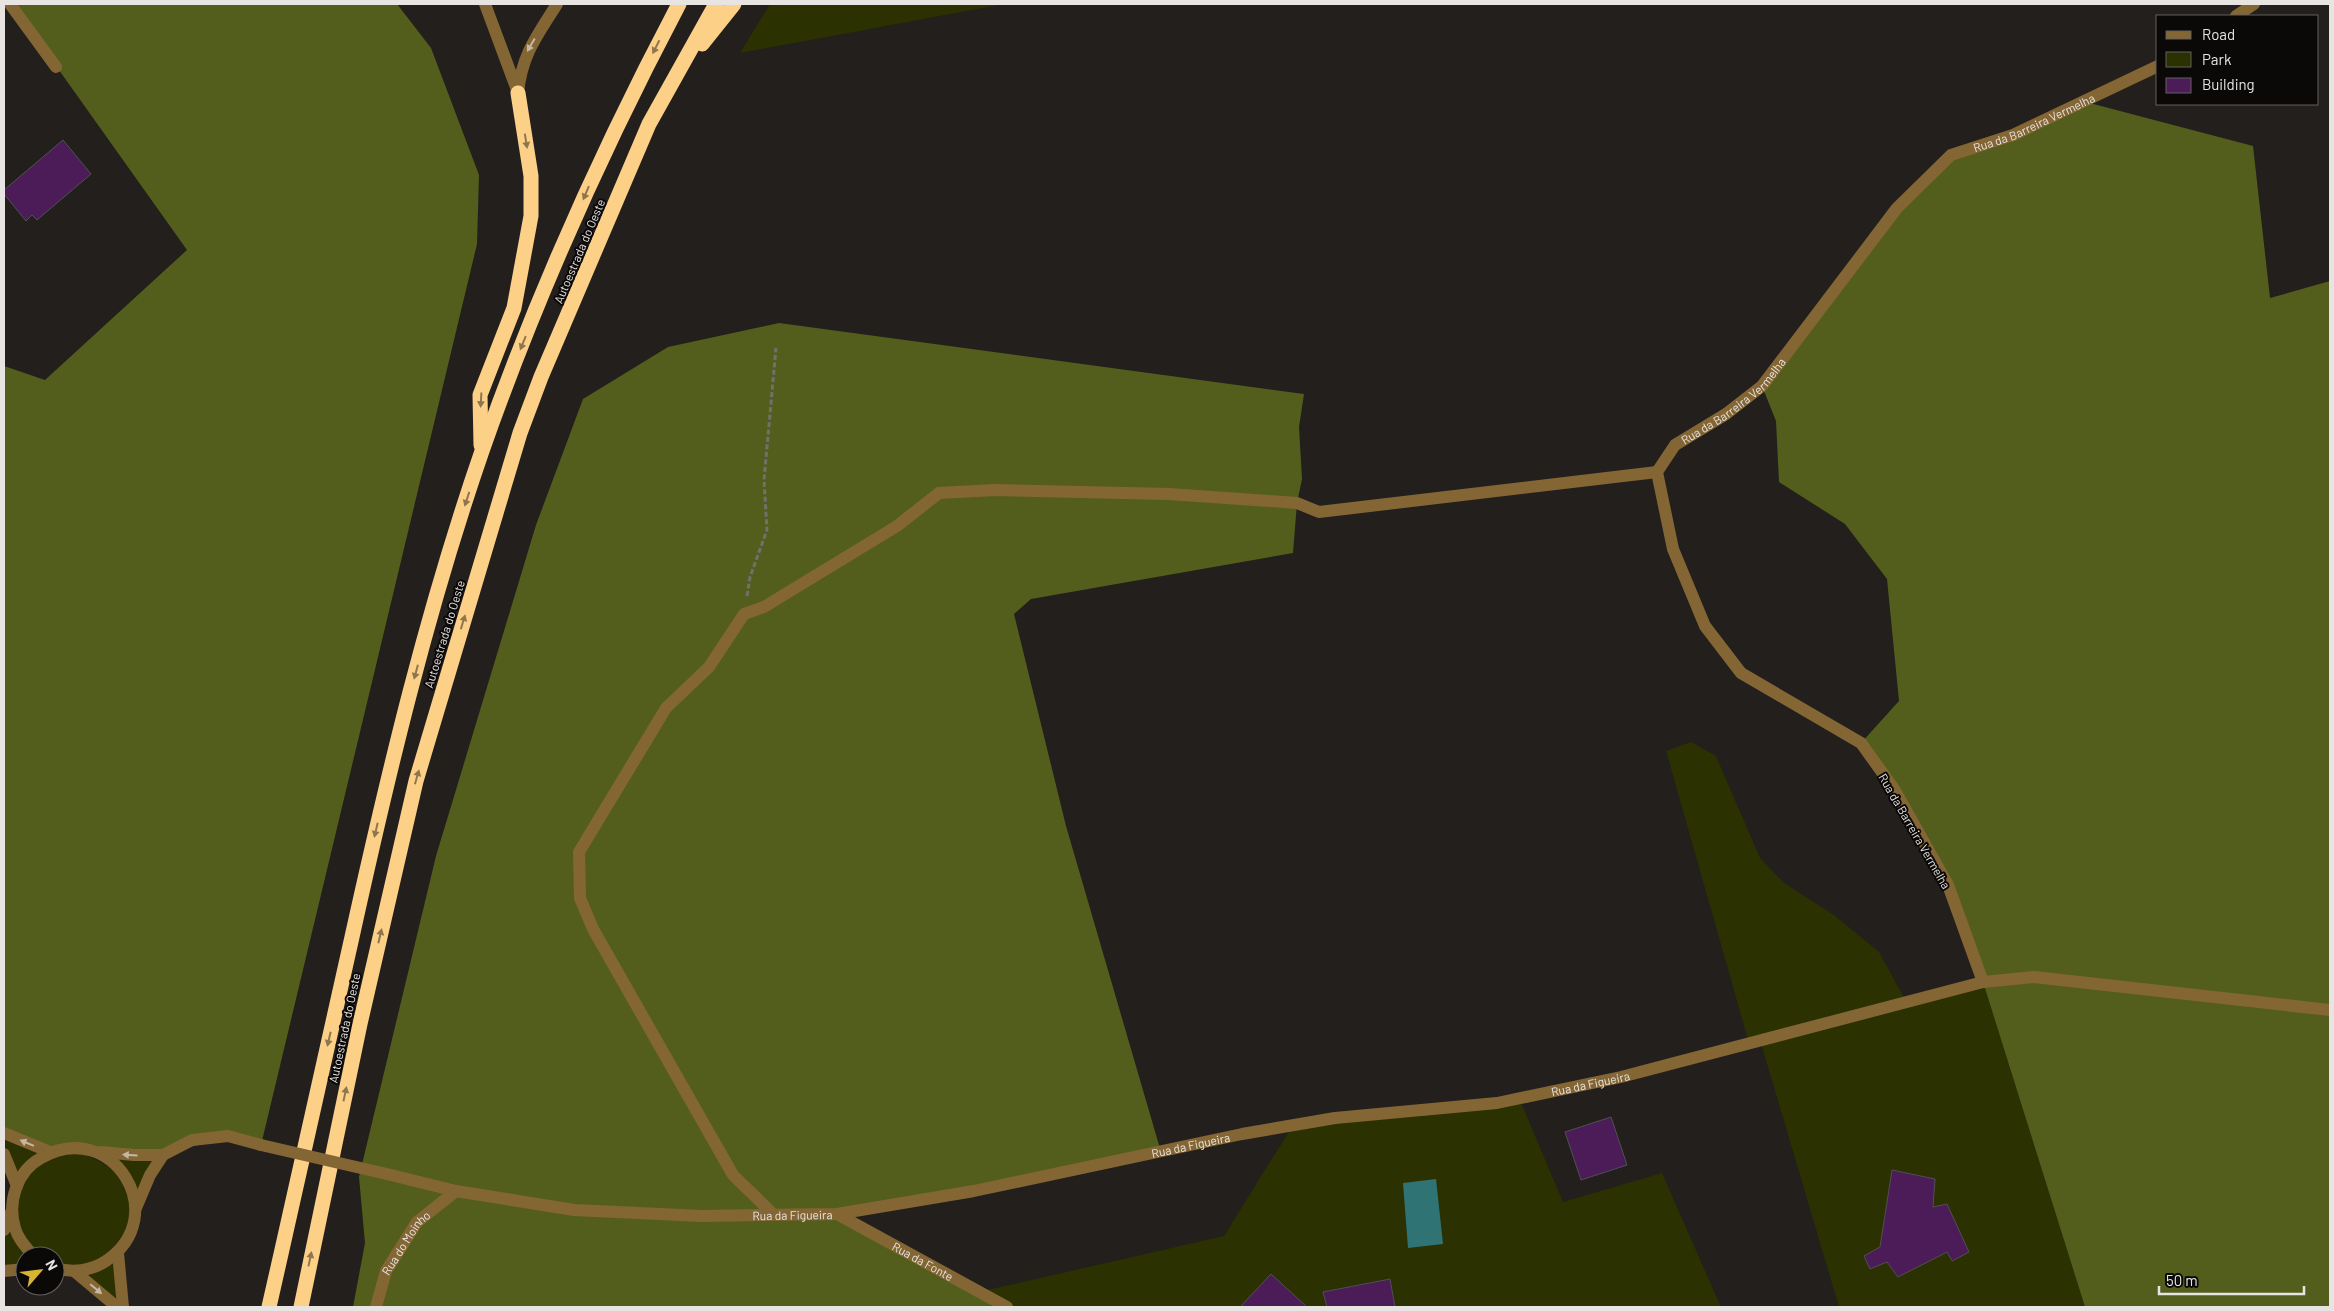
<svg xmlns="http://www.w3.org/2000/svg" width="2334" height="1311" font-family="Barlow,sans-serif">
<rect width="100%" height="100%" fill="#231f1d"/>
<!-- green -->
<g fill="#2b3100">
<polygon points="770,4 1004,4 740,53"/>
<polygon points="1691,742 1716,756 1760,858 1784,883 1834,915 1879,952 1906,1001 1983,982 2085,1307 1839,1307 1760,1040 1749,1043 1666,751"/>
<polygon points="1519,1098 1563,1202 1662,1173 1721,1307 995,1307 979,1292 1224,1236 1293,1125"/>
<polygon points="4,1132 45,1152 17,1181 4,1145"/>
<path d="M64 1153H83L115 1170 132 1204 123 1242 92 1266 55 1265V1256H39C33 1252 30 1243 26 1237 3 1198 25 1166 64 1153Z"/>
<polygon points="105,1155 159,1157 137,1204"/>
<polygon points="12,1216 30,1256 25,1256 25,1267 4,1269 4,1235"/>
<polygon points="118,1253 121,1307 74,1271"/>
</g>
<!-- forest -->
<g fill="#545e1c">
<polygon points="12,4 397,4 431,48 479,175 477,244 261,1145 228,1136 163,1155 50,1152 4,1133 4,366 45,380 187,250"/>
<polygon points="2082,101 2253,146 2270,298 2330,281 2330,1307 2085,1307 1983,982 1948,885 1861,743 1899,701 1887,579 1845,524 1779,482 1776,421 1762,386 1849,270 1951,155"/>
<polygon points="779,323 1304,394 1299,427 1302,479 1297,503 1293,553 1031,599 1014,614 1066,826 1161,1152 838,1214 955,1279 994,1307 353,1307 365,1243 359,1177 436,856 536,525 583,399 668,347"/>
</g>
<!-- water -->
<polygon fill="#307375" points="1436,1179 1443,1244 1408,1248 1403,1183"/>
<!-- building -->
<g fill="#4c1c59" stroke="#524f53">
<polygon points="63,140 91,174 37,220 32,215 26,221 4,194 4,190"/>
<polygon points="1611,1117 1627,1165 1581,1180 1565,1132"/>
<polygon points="1892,1170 1935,1179 1933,1207 1947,1204 1969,1252 1952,1261 1947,1252 1898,1277 1887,1262 1870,1269 1864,1256 1880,1247"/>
<polygon points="1271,1274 1307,1307 1240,1307"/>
<polygon points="1390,1279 1395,1307 1327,1307 1323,1292"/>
</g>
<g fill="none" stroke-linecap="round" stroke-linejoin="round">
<!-- path -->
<polyline stroke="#736f6d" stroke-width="3" stroke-dasharray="5 2.5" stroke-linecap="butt" points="747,596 750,577 767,530 764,480 776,348"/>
<!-- minor -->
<g stroke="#846634" stroke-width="12">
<polyline points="10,4 56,67"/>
<polyline points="485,4 517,90"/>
<polyline points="2236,16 2254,4"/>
<path d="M518 93C522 54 537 36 557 4"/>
<path id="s1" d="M1983 982 1948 885 1894 789 1861 743 1741 673 1705 626 1673 549 1657 472 1675 445 1726 414 1762 386 1897 208 1951 155 2013 135 2158 66"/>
<polyline points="4,1133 50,1152"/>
<polyline points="101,1152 134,1155 163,1155 192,1140 228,1136 261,1145"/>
<polyline points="4,1154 17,1186"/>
<path id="s2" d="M391 1175 456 1191 574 1210 702 1216 837 1214 974 1191 1242 1134 1335 1118 1497 1103 1621 1077 1983 982 2034 977 2330 1010"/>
<polyline points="136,1208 150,1175 163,1155"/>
<polyline points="773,1214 733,1175 593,929 580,898 579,852 666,708 709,667 744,614 764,607 897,526 939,493 995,490 1169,494 1297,503 1319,512 1657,472"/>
<path id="s3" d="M837 1214 1007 1307"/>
<polyline points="4,1230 12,1210"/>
<polyline points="118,1253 123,1307"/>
<path d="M34 1256C26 1248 18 1239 15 1228 7 1202 17 1171 41 1158 111 1117 174 1215 106 1261 91 1271 72 1273 55 1268"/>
<polyline points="4,1271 25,1269"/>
<polyline points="74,1271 117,1307"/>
<path id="s4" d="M376 1307 386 1271 417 1222 456 1191"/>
</g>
<!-- highway -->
<g stroke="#fdd088" stroke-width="15">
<polyline points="702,44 734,4"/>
<polyline points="481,445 480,395 514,308 531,216 531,176 518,93"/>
<path d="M269 1307C297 1184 324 1061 352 937 388 774 427 610 482 451 536 297 603 148 679 4"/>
<polyline points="301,1307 360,1024 416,781 520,433 541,377 649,124 716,4"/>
</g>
<!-- minor-bridge -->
<polyline stroke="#846634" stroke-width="12" points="261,1145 391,1175"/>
</g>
<!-- one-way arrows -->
<defs><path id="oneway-solid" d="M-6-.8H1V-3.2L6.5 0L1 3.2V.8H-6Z" transform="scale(1.25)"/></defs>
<g fill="#c4b8a5">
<use href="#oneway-solid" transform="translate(531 45) rotate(120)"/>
<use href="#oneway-solid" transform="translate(27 1143) rotate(-157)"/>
<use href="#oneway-solid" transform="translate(130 1155) rotate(-177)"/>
<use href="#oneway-solid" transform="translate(96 1289) rotate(40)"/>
</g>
<g fill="#90764e">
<use href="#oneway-solid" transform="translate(656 47) rotate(117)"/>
<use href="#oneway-solid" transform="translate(526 141) rotate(81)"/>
<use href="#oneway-solid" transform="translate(586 193) rotate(113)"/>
<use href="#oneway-solid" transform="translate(523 343) rotate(112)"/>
<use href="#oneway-solid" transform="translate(481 400) rotate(93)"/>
<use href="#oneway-solid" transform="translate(467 499) rotate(108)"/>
<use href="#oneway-solid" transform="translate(463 622) rotate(-73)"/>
<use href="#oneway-solid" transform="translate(416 672) rotate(105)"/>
<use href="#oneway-solid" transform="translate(417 777) rotate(-74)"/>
<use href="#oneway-solid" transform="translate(376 830) rotate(103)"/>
<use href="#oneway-solid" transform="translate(380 936) rotate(-77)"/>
<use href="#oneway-solid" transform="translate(329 1039) rotate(103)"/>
<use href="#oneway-solid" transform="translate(345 1094) rotate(-78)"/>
<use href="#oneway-solid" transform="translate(310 1259) rotate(-78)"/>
</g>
<g text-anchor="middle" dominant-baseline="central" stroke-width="4" stroke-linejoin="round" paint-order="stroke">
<!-- street labels -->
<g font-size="12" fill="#e7e4e2" stroke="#0b0908">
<text stroke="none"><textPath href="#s1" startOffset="1156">Rua da Barreira Vermelha</textPath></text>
<text transform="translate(579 251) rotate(-67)">Autoestrada do Oeste</text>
<text stroke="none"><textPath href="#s1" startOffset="736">Rua da Barreira Vermelha</textPath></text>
<text transform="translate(444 634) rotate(-73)">Autoestrada do Oeste</text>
<text transform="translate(1915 831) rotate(60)">Rua da Barreira Vermelha</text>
<text transform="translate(344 1028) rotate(-78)">Autoestrada do Oeste</text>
<text stroke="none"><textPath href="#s2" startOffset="1215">Rua da Figueira</textPath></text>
<text stroke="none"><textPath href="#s2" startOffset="810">Rua da Figueira</textPath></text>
<text stroke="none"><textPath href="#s2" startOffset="405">Rua da Figueira</textPath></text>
<text stroke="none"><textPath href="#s4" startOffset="72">Rua do Moinho</textPath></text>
<text stroke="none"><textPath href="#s3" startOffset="98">Rua da Fonte</textPath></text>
</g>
</g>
<!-- border -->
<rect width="2334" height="1311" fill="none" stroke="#e7e4e2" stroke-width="10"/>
<!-- legend -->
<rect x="2156" y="15" width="162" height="90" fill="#0b0908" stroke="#63615f"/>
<rect x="2166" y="31" width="25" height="8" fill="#846634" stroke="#63615f"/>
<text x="2202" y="40" font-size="15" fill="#e7e4e2">Road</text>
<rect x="2166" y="52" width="25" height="15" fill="#2b3100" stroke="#63615f"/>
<text x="2202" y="65" font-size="15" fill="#e7e4e2">Park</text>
<rect x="2166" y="78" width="25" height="15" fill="#4c1c59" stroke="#63615f"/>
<text x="2202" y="90" font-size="15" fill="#e7e4e2">Building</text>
<!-- north arrow -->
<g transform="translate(40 1271) rotate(62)"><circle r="24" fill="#0b0908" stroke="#63615f"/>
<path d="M0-4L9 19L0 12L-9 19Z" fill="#d7b434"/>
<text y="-8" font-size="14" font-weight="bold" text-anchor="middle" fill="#e7e4e2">N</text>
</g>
<!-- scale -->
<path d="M2159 1286v8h145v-8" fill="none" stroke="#e7e4e2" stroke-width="2.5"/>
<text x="2166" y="1286" font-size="15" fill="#e7e4e2" stroke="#0b0908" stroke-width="4" paint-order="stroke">50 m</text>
</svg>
